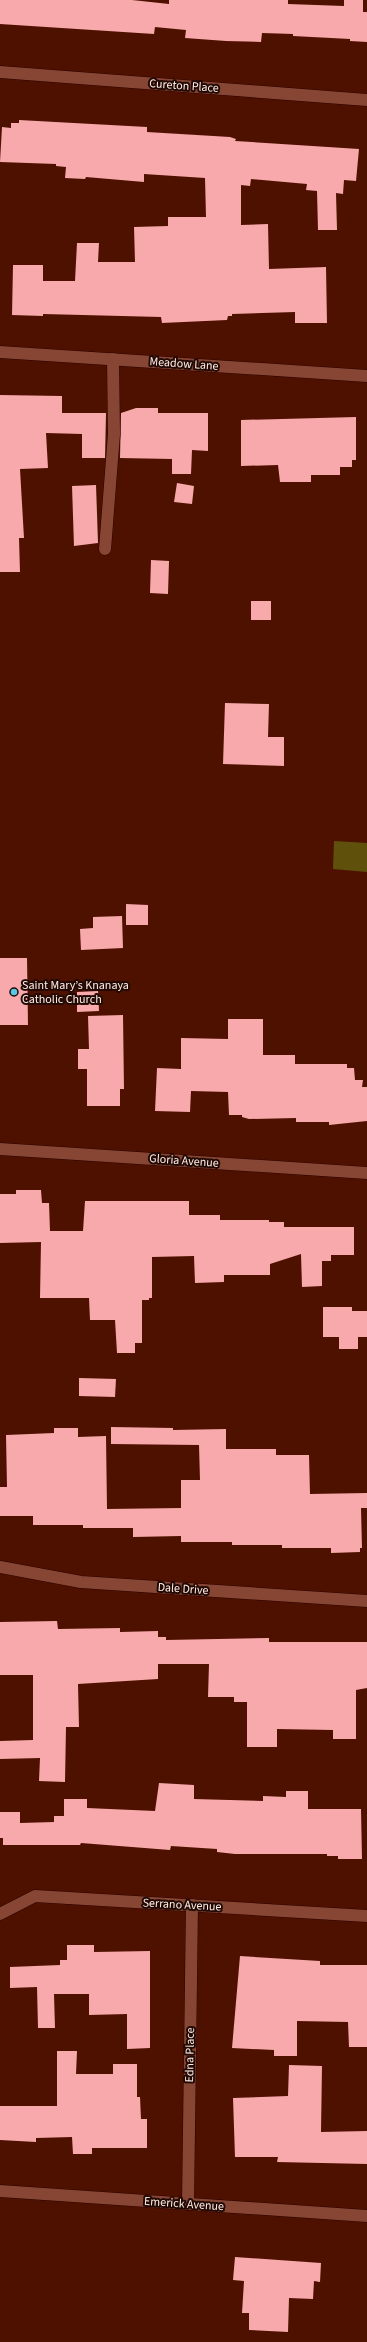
<svg xmlns="http://www.w3.org/2000/svg" width="367" height="2342" font-family="'Source Sans 3',sans-serif">
<rect width="100%" height="100%" fill="#4e1100"/>
<!-- green -->
<polygon fill="#5f510b" points="334,841 367,843 367,872 333,869"/>
<!-- building -->
<g fill="#f8a9ac">
<polygon points="0,0 132,0 169,4 169,0 288,0 288,4 344,6 344,0 363,0 363,12 367,12 367,42 350,41 350,39 293,36 293,34 262,33 261,42 226,41 185,38 186,30 155,27 154,34 0,24"/>
<polygon points="19,120 147,127 147,132 230,137 236,139 235,141 359,149 356,181 344,180 343,194 336,193 337,230 318,230 317,191 306,190 307,184 251,179 250,186 241,185 241,225 268,224 269,269 326,267 327,323 295,323 295,312 232,314 232,316 228,316 227,320 162,323 161,317 43,314 43,316 12,315 13,265 43,265 43,281 75,281 77,243 99,243 98,262 135,262 134,227 168,226 168,217 206,217 205,178 144,174 144,182 86,177 85,179 65,178 66,167 56,166 56,164 0,162 2,127 11,128 11,123 19,123"/>
<polygon points="0,395 62,396 62,413 106,413 105,458 82,458 82,434 46,433 48,468 20,469 24,538 19,538 20,572 0,572"/>
<polygon points="136,408 158,408 158,413 208,413 208,451 192,450 191,474 172,474 172,459 120,458 121,413"/>
<polygon points="356,417 356,460 352,460 352,467 340,467 340,475 311,475 311,482 280,482 278,465 241,466 241,420"/>
<polygon points="177,483 194,486 192,504 174,502"/>
<polygon points="96,485 98,543 74,546 72,486"/>
<polygon points="151,560 169,561 168,594 150,593"/>
<rect x="251" y="601" width="20" height="19"/>
<polygon points="225,703 269,704 268,737 284,737 284,766 223,764"/>
<polygon points="126,904 148,905 148,925 126,925"/>
<polygon points="122,916 123,948 81,950 80,929 93,928 93,917"/>
<polygon points="0,958 27,958 28,1025 0,1025"/>
<polygon points="98,991 99,1011 77,1012 77,992"/>
<polygon points="123,1015 124,1089 120,1089 120,1106 87,1106 87,1069 78,1069 78,1049 89,1049 88,1016"/>
<polygon points="228,1019 263,1019 263,1055 295,1055 295,1064 347,1064 347,1068 354,1068 355,1080 363,1080 362,1087 367,1087 367,1121 329,1125 329,1122 296,1122 296,1118 249,1119 242,1117 242,1115 229,1115 228,1092 191,1091 190,1112 155,1111 157,1068 181,1069 181,1038 228,1039"/>
<polygon points="16,1190 41,1190 42,1203 49,1203 50,1231 83,1231 85,1201 189,1201 189,1215 220,1215 220,1220 269,1220 269,1222 284,1222 284,1227 354,1227 354,1255 331,1255 331,1261 322,1261 322,1286 302,1287 301,1254 270,1264 270,1275 224,1275 224,1282 195,1283 194,1256 152,1257 152,1298 149,1298 149,1300 142,1300 142,1343 135,1343 135,1353 117,1353 115,1320 90,1320 89,1298 40,1298 41,1242 0,1243 0,1194 16,1194"/>
<polygon points="323,1307 352,1307 352,1311 367,1311 367,1337 358,1337 358,1349 339,1349 339,1337 323,1337"/>
<polygon points="79,1378 116,1379 115,1397 79,1396"/>
<polygon points="111,1427 173,1428 173,1430 226,1429 226,1449 276,1449 276,1455 309,1455 310,1494 367,1493 367,1508 361,1508 362,1548 360,1548 360,1552 331,1553 331,1548 282,1548 282,1545 232,1545 232,1542 181,1542 181,1536 133,1537 133,1528 83,1528 83,1525 33,1525 33,1516 0,1516 0,1487 7,1487 6,1435 54,1433 54,1428 78,1428 78,1437 106,1436 107,1509 181,1508 181,1480 200,1480 199,1445 111,1444"/>
<polygon points="57,1621 58,1629 120,1628 120,1632 158,1631 158,1637 166,1637 166,1640 269,1638 269,1642 367,1642 367,1688 356,1690 356,1739 333,1739 333,1730 277,1729 277,1747 247,1747 247,1702 234,1702 234,1697 208,1697 209,1664 158,1664 158,1679 78,1684 79,1727 66,1727 65,1782 39,1781 40,1758 0,1759 0,1741 33,1740 33,1675 0,1675 0,1622"/>
<polygon points="159,1783 194,1785 194,1799 263,1801 263,1796 286,1797 286,1791 308,1791 308,1809 361,1809 362,1859 338,1859 338,1856 327,1856 327,1854 235,1854 217,1852 217,1849 171,1846 170,1850 81,1843 80,1845 3,1845 3,1838 0,1838 0,1812 20,1812 20,1823 54,1822 54,1816 64,1816 64,1799 87,1799 87,1808 155,1811"/>
<polygon points="67,1945 94,1945 94,1952 150,1951 150,2048 127,2049 127,2014 89,2015 89,1994 54,1994 55,2028 38,2028 37,1987 10,1988 10,1967 60,1965 60,1960 67,1960"/>
<polygon points="240,1956 320,1961 320,1965 367,1965 367,2047 349,2047 348,2022 297,2021 297,2056 274,2056 274,2050 232,2048"/>
<polygon points="57,2051 77,2051 76,2074 113,2074 113,2064 137,2064 137,2097 140,2097 141,2119 147,2119 147,2148 92,2148 92,2154 73,2154 72,2137 36,2138 36,2142 0,2140 0,2106 57,2106"/>
<polygon points="289,2065 322,2066 321,2132 367,2131 367,2164 277,2162 278,2157 235,2157 233,2098 288,2096"/>
<polygon points="235,2257 321,2263 320,2282 314,2281 313,2299 289,2298 288,2332 249,2330 249,2313 242,2313 244,2281 233,2280"/>
</g>
<g fill="none" stroke-linecap="round" stroke-linejoin="round">
<defs>
<g id="minor">
<polyline points="0,72 367,100"/>
<polyline points="0,352 367,376"/>
<polyline points="105,549 114,434 113,359"/>
<polyline points="0,1149 367,1173"/>
<polyline points="0,1567 81,1582 367,1601"/>
<polyline points="0,1914 35,1896 367,1916"/>
<polyline points="0,2191 367,2216"/>
<polyline points="188,2204 192,1905"/>
</g>
</defs>
<!-- minor casing -->
<use href="#minor" stroke="#2b0000" stroke-width="13"/>
<!-- minor -->
<use href="#minor" stroke="#874633" stroke-width="12"/>
</g>
<!-- markers -->
<circle fill="#59c8e4" stroke="#230903" stroke-width="1.5" cx="14" cy="992" r="4"/>
<g text-anchor="middle" dominant-baseline="central" stroke-width="4" stroke-linejoin="round" paint-order="stroke">
<!-- street labels -->
<g font-size="12" fill="#ffeee9" stroke="#230903">
<text transform="translate(184 86) rotate(4)">Cureton Place</text>
<text transform="translate(184 364) rotate(4)">Meadow Lane</text>
<text transform="translate(184 1161) rotate(4)">Gloria Avenue</text>
<text transform="translate(183 1589) rotate(4)">Dale Drive</text>
<text transform="translate(182 1905) rotate(3)">Serrano Avenue</text>
<text transform="translate(190 2055) rotate(-89)">Edna Place</text>
<text transform="translate(184 2204) rotate(4)">Emerick Avenue</text>
</g>
<!-- poi labels -->
<g font-size="12" fill="#ffeee9" stroke="#230903" text-anchor="start">
<text x="22" y="985">Saint Mary’s Knanaya<tspan x="22" dy="14">Catholic Church</tspan></text>
</g>
</g>
</svg>
